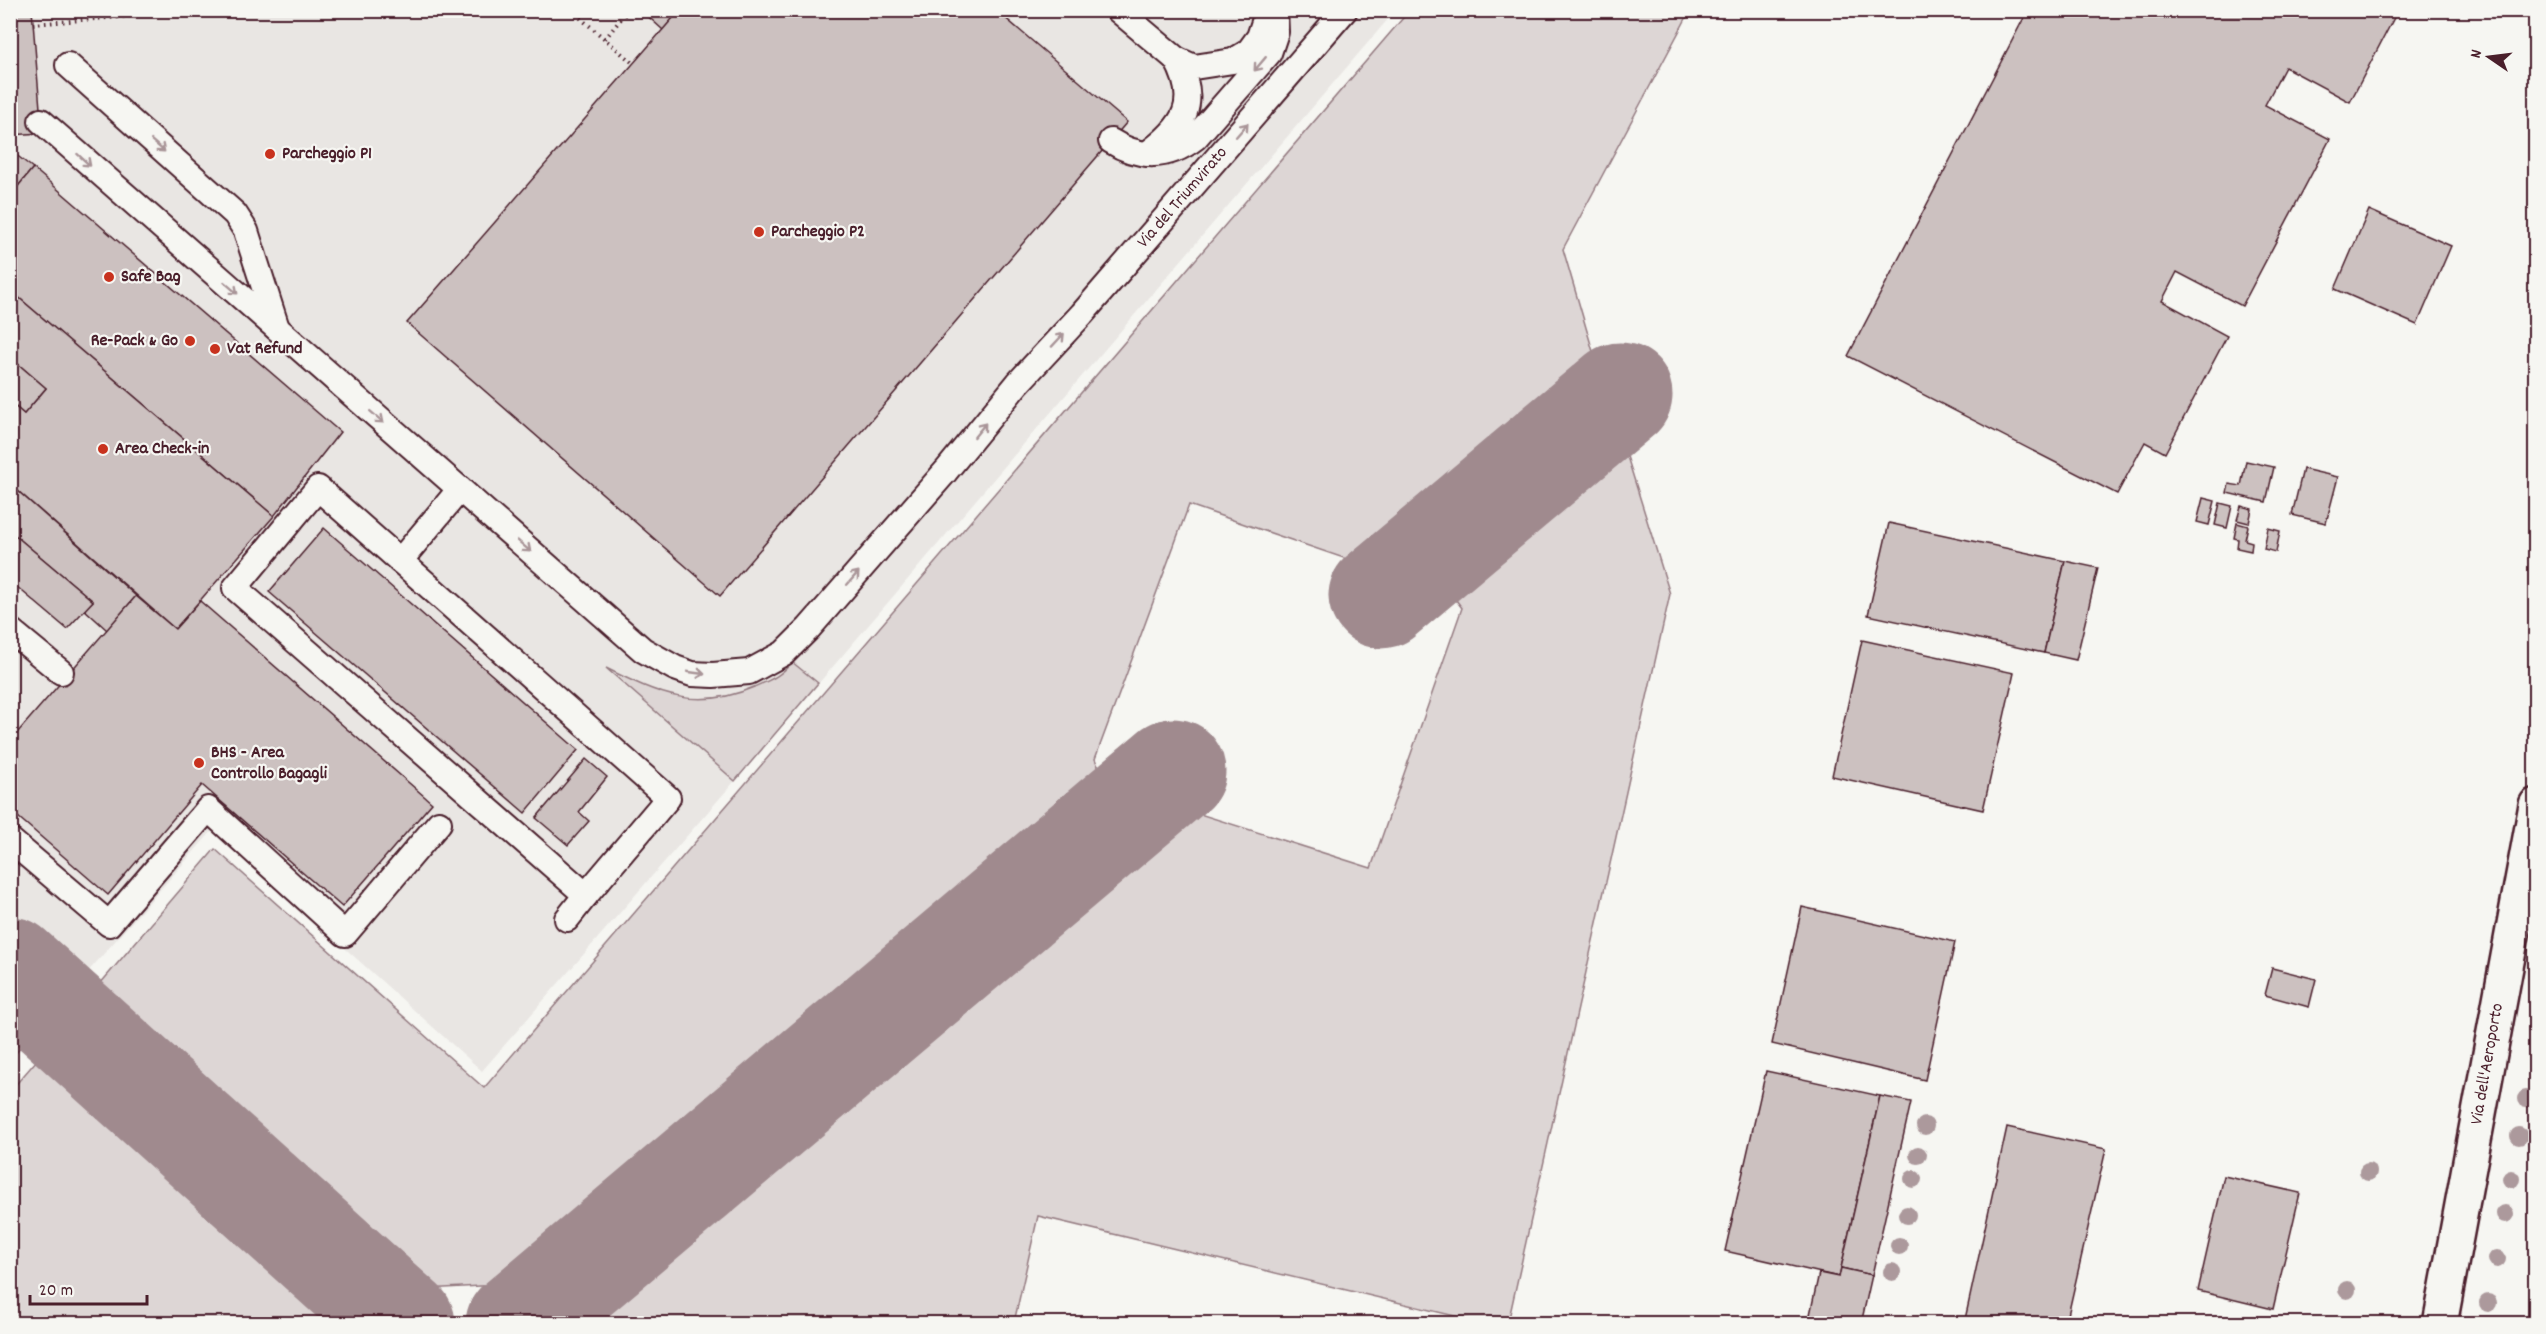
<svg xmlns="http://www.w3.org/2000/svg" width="2546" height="1334" font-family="Dekko,sans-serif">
<rect width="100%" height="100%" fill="#f6f6f2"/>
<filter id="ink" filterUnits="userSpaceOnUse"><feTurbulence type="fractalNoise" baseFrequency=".0167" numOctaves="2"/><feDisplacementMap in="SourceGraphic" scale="12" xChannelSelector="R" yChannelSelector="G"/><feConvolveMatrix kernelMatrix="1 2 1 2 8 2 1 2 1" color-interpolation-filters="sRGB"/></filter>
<g filter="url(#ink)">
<!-- built -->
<polygon fill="#e9e6e3" points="11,11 1395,11 740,775 482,1071 213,830 11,1059"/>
<!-- green -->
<g fill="#ddd6d5" stroke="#947a80" stroke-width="1.5">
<polygon points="1409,11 1690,11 1563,249 1599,372 1364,565 1189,505 1095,759 1105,783 499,1285 408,1290 88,998 215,849 484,1088"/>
<polygon points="1621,437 1670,594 1508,1323 1484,1323 1038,1216 1015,1318 1039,1323 572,1323 1181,808 1371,868 1462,608 1447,588"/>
<path d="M792 662 818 683 735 781 606 668C658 694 697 712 754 687 770 680 781 676 792 662Z"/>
<polygon points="11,1005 37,1028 11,1059"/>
<polygon points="50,1045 354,1323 11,1323 11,1090"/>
</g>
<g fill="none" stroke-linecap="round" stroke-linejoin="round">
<!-- taxiway -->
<g stroke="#a08a8e" stroke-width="105">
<polyline points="1381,596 1620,395"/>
<polyline points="10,969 403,1324"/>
<polyline points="518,1324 1173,771"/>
</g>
</g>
<!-- building -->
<g fill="#ccc1c0" stroke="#4a1f2b" stroke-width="1.5">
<polygon points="10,10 32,10 42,133 10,135"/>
<polygon points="641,10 680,10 663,30"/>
<polygon points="680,10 996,10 1127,122 720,596 407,323"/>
<polygon points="2028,10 2398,10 2350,102 2285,67 2265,105 2330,139 2242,306 2177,272 2162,301 2227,336 2165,453 2145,442 2117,494 1848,356"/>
<polygon points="10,150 33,168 10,196"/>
<polygon points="33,168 340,432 274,516 10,290 10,196"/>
<polygon points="2369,210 2451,246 2417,325 2335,289"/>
<polygon points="10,290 274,516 175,629 10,484 10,402 24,414 46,388 10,357"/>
<polygon points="10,357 46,388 24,414 10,402"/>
<polygon points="2246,461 2274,467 2266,502 2227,493 2229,484 2241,486"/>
<polygon points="2303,469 2338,477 2326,523 2292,515"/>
<polygon points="10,484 136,596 107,630 84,609 93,601 10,531"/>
<polygon points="2203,498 2215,501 2209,525 2197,522"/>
<polygon points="2220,503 2232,506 2227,528 2215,525"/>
<polygon points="2241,506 2252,509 2249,523 2237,520"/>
<polygon points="1889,523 2065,561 2044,653 1868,615"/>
<polygon points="2237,523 2248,526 2245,540 2252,542 2251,551 2237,548 2238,539 2234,538"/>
<polygon points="324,528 578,750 525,813 269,592"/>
<polygon points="2268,528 2280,531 2276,552 2264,549"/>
<polygon points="10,531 93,601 67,629 10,581"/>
<polygon points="2065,561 2098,568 2076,660 2044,653"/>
<polygon points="136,596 175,629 200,601 432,803 342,907 202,785 108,895 10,810 10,741"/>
<polygon points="1862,640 2014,673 1983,810 1832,776"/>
<polygon points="586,759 607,777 579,812 589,821 568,845 536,818"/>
<polygon points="1802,907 1955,942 1925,1080 1772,1044"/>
<polygon points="2272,968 2316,979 2309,1007 2265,995"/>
<polygon points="1766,1071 1880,1096 1839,1277 1725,1251"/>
<polygon points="1880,1096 1911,1102 1872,1275 1841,1268"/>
<polygon points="2007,1127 2106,1149 2066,1324 1964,1324"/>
<polygon points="2224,1176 2300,1193 2273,1309 2198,1291"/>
<polygon points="1841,1268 1872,1275 1861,1324 1808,1324 1819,1273 1839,1277"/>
</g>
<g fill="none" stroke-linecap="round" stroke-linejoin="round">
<defs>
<g id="service">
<polyline points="1118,10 1176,59"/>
<polyline points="68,65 235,214 246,231 277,328"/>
<polyline points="41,121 643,650 675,668 692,674 713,675 749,672 784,653 809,628 946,471 1018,383 1082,314 1345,10"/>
<path d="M1111 141C1139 159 1168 159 1195 138L1269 53 1276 32 1275 10"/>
<path d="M1147 154C1185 126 1200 103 1176 59L1194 67 1233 61 1248 52 1259 37 1268 10"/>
<polygon points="318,488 668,798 586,895 235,588"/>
<polyline points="400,561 460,489"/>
<polyline points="10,630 61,672"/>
<polyline points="10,840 109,924 208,809 345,934 439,823"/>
<polyline points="567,919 586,895"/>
</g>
<polyline id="minor" points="2440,1324 2536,805"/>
</defs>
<!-- service casing -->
<use href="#service" stroke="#4a1f2b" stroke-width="28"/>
<!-- minor casing -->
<use href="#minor" stroke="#4a1f2b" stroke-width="38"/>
<!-- path -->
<g stroke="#4a1f2b" stroke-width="4" stroke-dasharray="1.5 4.5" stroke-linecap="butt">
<polyline points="571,10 634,64"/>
<polyline points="33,24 205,10"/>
<polyline points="605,39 628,10"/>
</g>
<!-- service -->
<use href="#service" stroke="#f6f6f2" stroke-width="24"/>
<!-- minor -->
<use href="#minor" stroke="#f6f6f2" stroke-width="33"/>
</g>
<!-- trees -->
<g fill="#ac999c">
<circle cx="2526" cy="1099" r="9"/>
<circle cx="1925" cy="1126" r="9"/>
<circle cx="2519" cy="1136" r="9"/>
<circle cx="1918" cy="1155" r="9"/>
<circle cx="2368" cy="1172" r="9"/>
<circle cx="1913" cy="1179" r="9"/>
<circle cx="2511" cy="1179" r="9"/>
<circle cx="2505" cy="1214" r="9"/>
<circle cx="1907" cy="1215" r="9"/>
<circle cx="1899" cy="1246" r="9"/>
<circle cx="2497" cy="1259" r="9"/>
<circle cx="1892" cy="1272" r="9"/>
<circle cx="2347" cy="1290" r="9"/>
<circle cx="2488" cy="1303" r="9"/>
</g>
<!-- one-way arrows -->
<defs><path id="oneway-shaft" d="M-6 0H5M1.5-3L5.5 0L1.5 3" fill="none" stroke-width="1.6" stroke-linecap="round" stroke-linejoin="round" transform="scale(1.5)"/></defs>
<g stroke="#a99598">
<use href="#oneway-shaft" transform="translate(1260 64) rotate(130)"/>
<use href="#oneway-shaft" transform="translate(1242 130) rotate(-49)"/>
<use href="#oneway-shaft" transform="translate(158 146) rotate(41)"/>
<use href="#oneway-shaft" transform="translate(84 160) rotate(42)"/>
<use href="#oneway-shaft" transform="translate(231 288) rotate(41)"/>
<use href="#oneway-shaft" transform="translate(1058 340) rotate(-47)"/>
<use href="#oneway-shaft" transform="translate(377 417) rotate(41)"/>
<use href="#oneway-shaft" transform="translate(980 430) rotate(-51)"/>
<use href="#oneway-shaft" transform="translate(524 546) rotate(41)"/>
<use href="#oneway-shaft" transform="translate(853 578) rotate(-49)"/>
<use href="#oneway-shaft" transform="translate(696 673) rotate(8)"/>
</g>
</g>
<!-- markers -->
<g fill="#c8321e" stroke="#f6f6f2" stroke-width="2">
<circle cx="270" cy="154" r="6"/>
<circle cx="759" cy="232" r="6"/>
<circle cx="109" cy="277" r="6"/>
<circle cx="190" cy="341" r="6"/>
<circle cx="215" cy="349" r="6"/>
<circle cx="103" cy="449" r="6"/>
<circle cx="199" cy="763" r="6"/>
</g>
<g text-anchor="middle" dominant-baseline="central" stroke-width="4.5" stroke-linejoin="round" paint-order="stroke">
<!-- poi labels -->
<g font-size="18" font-weight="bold" fill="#4a1f2b" stroke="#f6f6f2" text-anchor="start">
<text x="282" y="154">Parcheggio P1</text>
<text x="771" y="232">Parcheggio P2</text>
<text x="121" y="277">Safe Bag</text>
<text x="178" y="341" text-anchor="end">Re-Pack &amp; Go</text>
<text x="227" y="349">Vat Refund</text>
<text x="115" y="449">Area Check-in</text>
<text x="211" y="753">BHS - Area<tspan x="211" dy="21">Controllo Bagagli</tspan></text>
</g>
<!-- street labels -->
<g font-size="18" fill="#4a1f2b" stroke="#f6f6f2">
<text transform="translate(1183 198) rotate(-49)">Via del Triumvirato</text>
<text transform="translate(2488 1064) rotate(-80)">Via dell'Aeroporto</text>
</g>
</g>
<!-- margin -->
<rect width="2546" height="1334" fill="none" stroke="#f6f6f2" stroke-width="36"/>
<rect x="18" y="18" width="2510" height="1298" fill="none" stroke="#4a1f2b" stroke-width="2" filter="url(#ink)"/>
<!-- north arrow -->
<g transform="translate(2489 57) rotate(284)" stroke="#f6f6f2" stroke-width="4.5" paint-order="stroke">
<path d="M0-4.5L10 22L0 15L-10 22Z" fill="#4a1f2b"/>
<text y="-9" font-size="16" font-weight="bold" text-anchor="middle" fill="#4a1f2b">N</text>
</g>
<!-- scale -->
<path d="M30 1295v9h117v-9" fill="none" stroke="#4a1f2b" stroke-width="3"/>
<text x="39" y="1295" font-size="18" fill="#4a1f2b" stroke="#f6f6f2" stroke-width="4.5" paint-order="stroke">20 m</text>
</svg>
